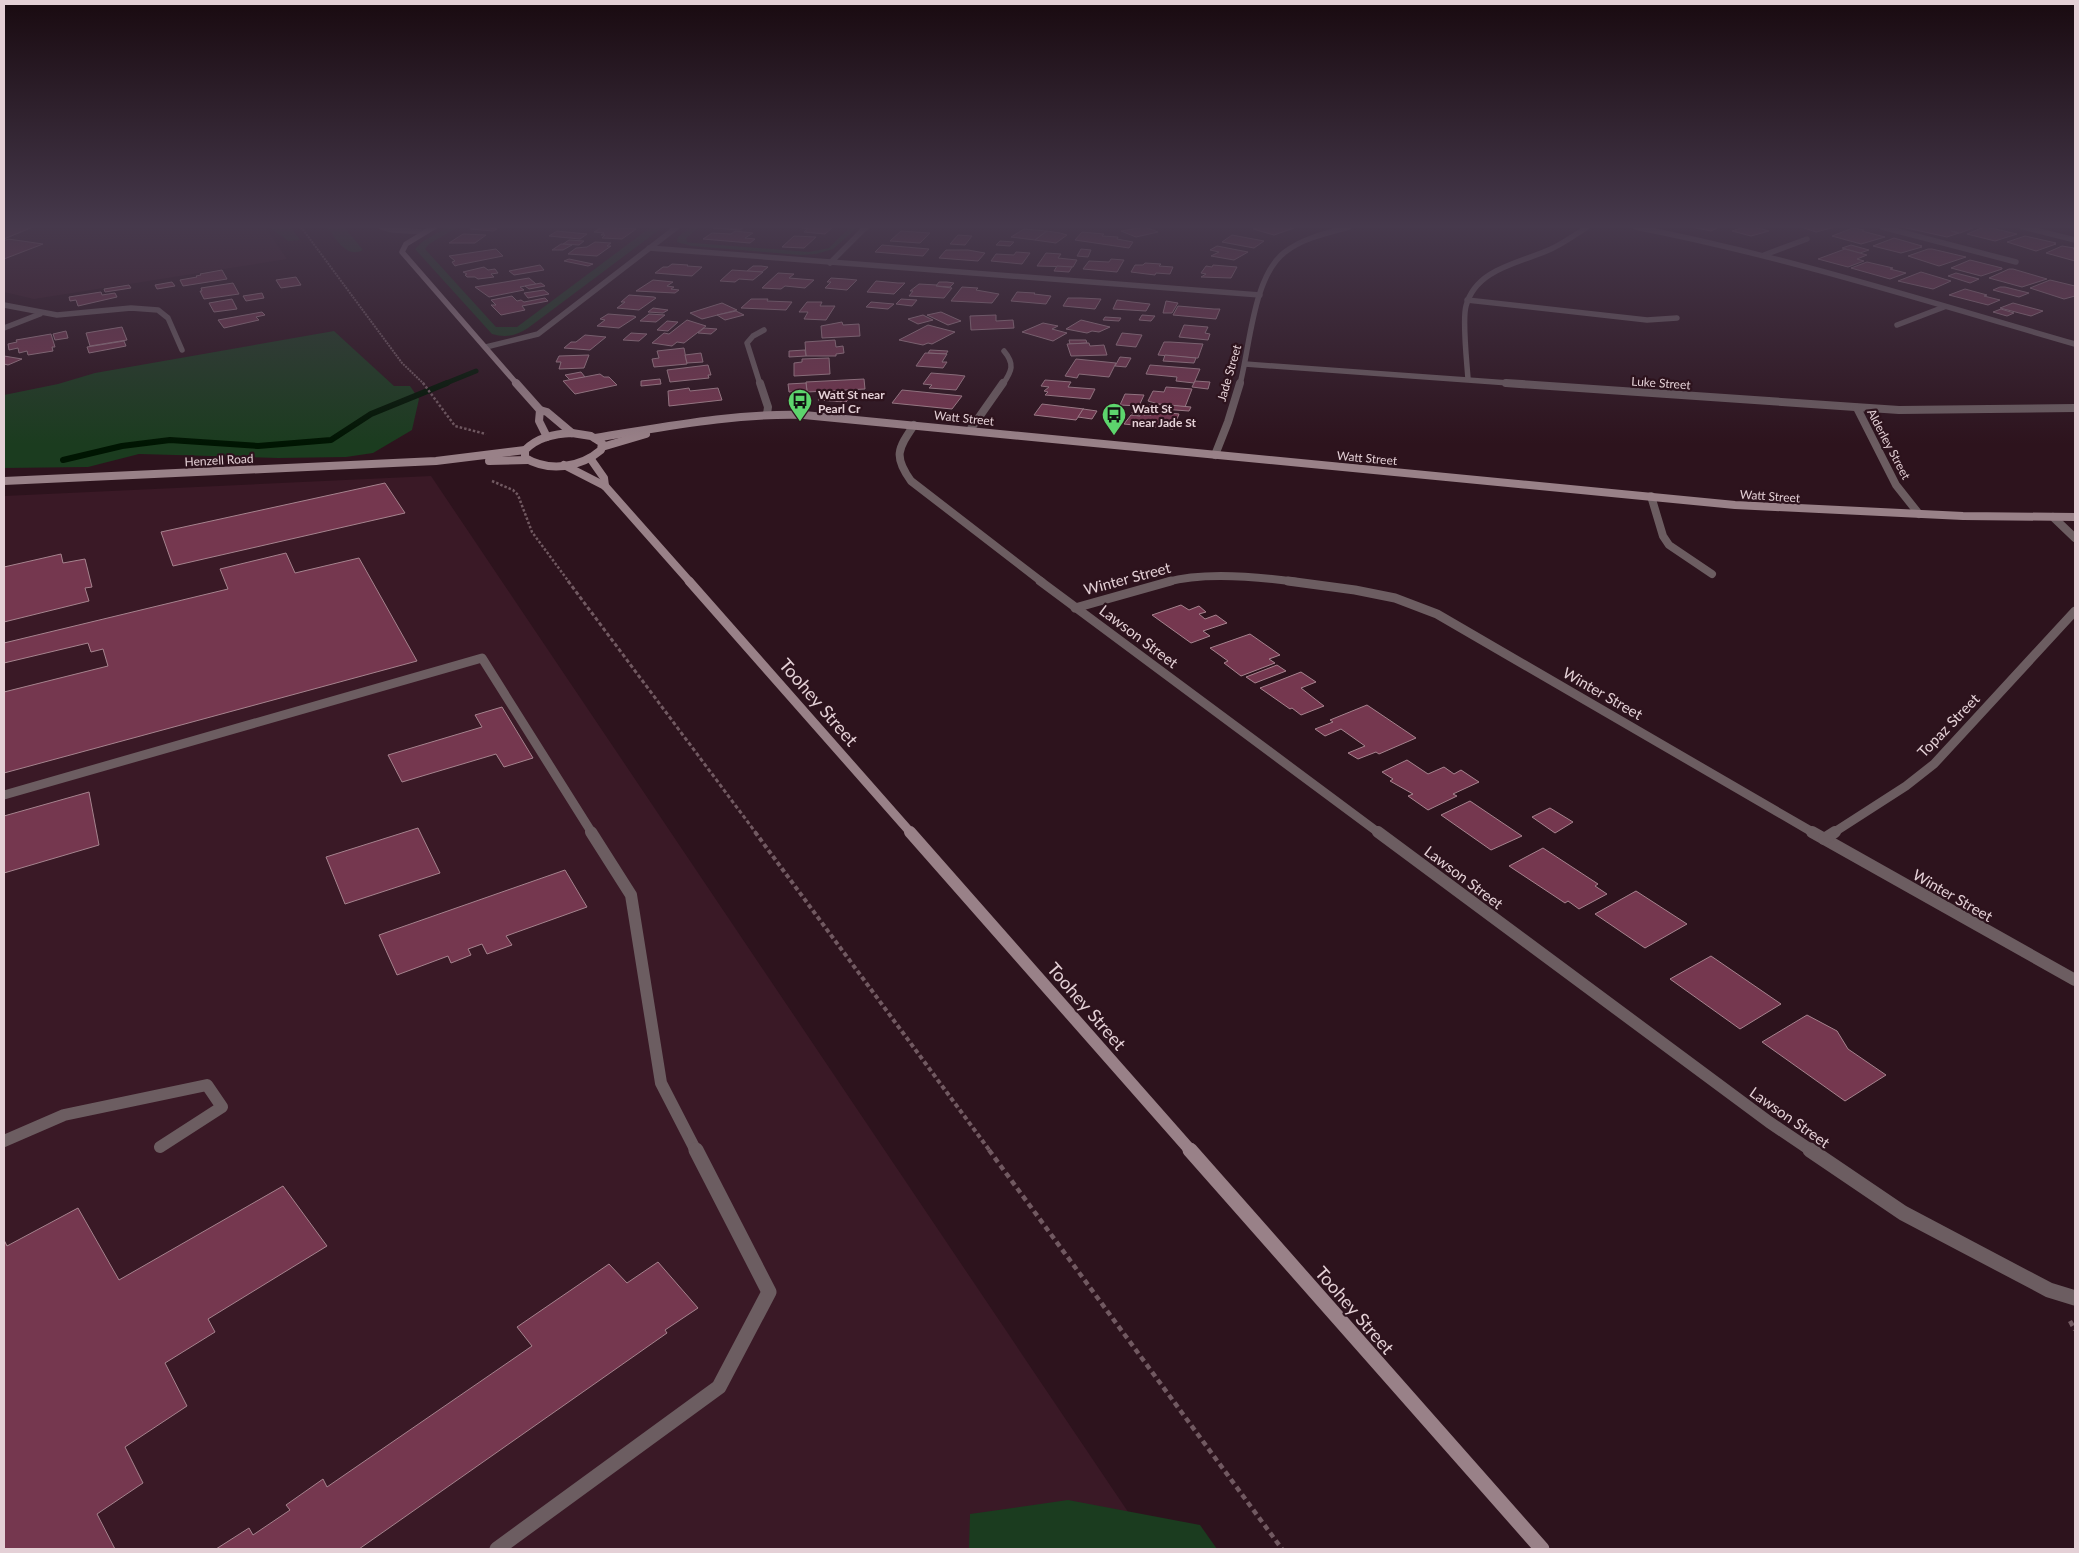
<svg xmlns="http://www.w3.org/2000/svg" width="2079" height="1553" font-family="Lato,sans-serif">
<rect width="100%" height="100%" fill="#2d131d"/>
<!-- built -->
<g fill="#3a1926">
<polygon points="4,227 265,227 287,259 34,299 4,292"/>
<polygon points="431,476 1153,1549 4,1549 4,496"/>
</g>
<!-- green -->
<g fill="#1b3c1f">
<polygon points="269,227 291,227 300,240 288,241"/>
<path d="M327 227H344L363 250C346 259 336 238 327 227Z"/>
<path d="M447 227H458L429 244 425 249 496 327H517L651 227H663L528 328C516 336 505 338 492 334L415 249 422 242Z"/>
<polygon points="691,227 700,227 686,238 687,242 694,243 809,252 829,248 850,227 858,227 833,249 816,254 800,255 692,246 677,242 678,237"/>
<polygon points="334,331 394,386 410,386 419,399 412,430 373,453 346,457 278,458 139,454 88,467 4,468 4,395 58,384 95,373"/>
<polygon points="1068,1500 1200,1525 1217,1549 969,1549 970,1514"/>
</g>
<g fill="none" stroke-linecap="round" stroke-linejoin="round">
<!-- stream-far1 -->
<polyline stroke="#001502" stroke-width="5" points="444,384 476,371"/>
<!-- stream -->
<polyline stroke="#001502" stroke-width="6" points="63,460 122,446 170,440 258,446 331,440 371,414 447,383"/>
</g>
<!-- building -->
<g fill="#75374f" stroke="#a6838e">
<polygon points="4,227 33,227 4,239"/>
<polygon points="473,227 499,227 491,228 497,229 493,231 470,229"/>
<polygon points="602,227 606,227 636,229 622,239 602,238 605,235 601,235 604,233 594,232"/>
<polygon points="715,227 742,227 743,228 740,230 713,228"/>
<polygon points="803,227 833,227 825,234 804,232 808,228 802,228"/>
<polygon points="1145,227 1158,232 1136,237 1121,231"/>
<polygon points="1260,227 1288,227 1294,228 1274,235 1253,229"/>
<polygon points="1692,227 1719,227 1711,231"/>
<polygon points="1744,227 1754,227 1769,231 1751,236 1732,231"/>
<polygon points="1801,227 1835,227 1816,232"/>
<polygon points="1902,227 1967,227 1973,228 1960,233 1951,231 1959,233 1947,237"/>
<polygon points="1984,227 1987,227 2017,234 1995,241 1967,234"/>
<polygon points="1853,228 1864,230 1862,231 1885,237 1861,244 1832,236"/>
<polygon points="1024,229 1034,230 1047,231 1035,240 1011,237"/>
<polygon points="557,231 587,234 580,239 549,236"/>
<polygon points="735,231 753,233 745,238 755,239 750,243 703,239 712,233 731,234"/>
<polygon points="901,231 930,233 920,243 890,241"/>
<polygon points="1047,231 1060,233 1067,235 1056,243 1035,240"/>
<polygon points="1082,232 1104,234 1102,236 1118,237 1117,239 1133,242 1129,248 1075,240"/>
<polygon points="463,234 486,235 475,243 449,243"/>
<polygon points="958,235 972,236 965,245 950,244"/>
<polygon points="1232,235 1264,241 1254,248 1222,242"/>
<polygon points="794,236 816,237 804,248 782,247"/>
<polygon points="2025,236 2056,243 2054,244 2056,244 2036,251 2007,242"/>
<polygon points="1894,238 1922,246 1920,246 1922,247 1901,253 1873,246"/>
<polygon points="8,239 43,244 4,259 4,241"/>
<polygon points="569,240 584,241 579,245 563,244"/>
<polygon points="1000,241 1014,242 1010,246 996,245"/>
<polygon points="595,242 611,243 607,246 611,246 597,256 568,254 576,248 587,247"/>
<polygon points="561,244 563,244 572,245 563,250 552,250"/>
<polygon points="882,245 929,249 923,256 875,252"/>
<polygon points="1851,245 1869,250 1860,253 1842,248"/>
<polygon points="1217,246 1248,252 1234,260 1211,256 1219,252 1210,250"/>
<polygon points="2062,246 2074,248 2073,249 2075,249 2075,261 2046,253"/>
<polygon points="496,249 503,256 458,265 455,266 452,262 455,261 449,256"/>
<polygon points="1081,249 1091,250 1088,257 1077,256"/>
<polygon points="1845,249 1867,255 1857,259 1864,261 1848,267 1818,259"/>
<polygon points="1928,249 1932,249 1966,257 1939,266 1908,256"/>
<polygon points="946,250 968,250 985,253 978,261 939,258"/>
<polygon points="1016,252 1030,253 1022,264 991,261 996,254 1014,255"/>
<polygon points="1046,253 1061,254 1058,258 1077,260 1073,267 1037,266"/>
<polygon points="569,259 593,264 588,266 564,261"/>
<polygon points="1111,259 1124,260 1117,272 1083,269 1089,261 1109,262"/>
<polygon points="1970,260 2002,268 2002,269 1981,276 1951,268"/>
<polygon points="1867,262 1893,268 1890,269 1906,273 1890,279 1851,268"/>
<polygon points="1145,263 1161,264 1159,266 1173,267 1170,274 1156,273 1155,275 1131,272 1135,265 1143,265"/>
<polygon points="672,264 688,265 687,266 702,267 692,276 655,273 663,267 668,267"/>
<polygon points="540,265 544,270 514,275 509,271"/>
<polygon points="1213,265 1237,267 1231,278 1201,277 1206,274 1201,273 1206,266 1212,267"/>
<polygon points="753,266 761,266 768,267 762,272 747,271"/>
<polygon points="1057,266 1072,267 1069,272 1054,271"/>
<polygon points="484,267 488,270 495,269 498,273 491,274 494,277 478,279 475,277 467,277 465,275 467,274 463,272"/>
<polygon points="2009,269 2013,269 2047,279 2022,287 1989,278"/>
<polygon points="222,270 227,279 183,286 180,280 197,277 196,276 201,275 200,274"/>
<polygon points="732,270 747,271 763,272 753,280 739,279 735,282 720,281"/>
<polygon points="1921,272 1951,281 1933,289 1898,281"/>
<polygon points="778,273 794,274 789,278 814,280 805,288 785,286 781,289 762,288"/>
<polygon points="1956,273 1979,279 1970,283 1948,276"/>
<polygon points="296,277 301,285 281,288 276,280"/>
<polygon points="529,278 536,284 520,287 524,290 489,297 475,287"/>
<polygon points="831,278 846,279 857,280 847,290 825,288 831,282 827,282"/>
<polygon points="653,280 673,282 667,286 674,287 671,289 679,290 675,293 636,291"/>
<polygon points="2050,280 2075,286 2075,296 2064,299 2030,288"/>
<polygon points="876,281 898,283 905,283 894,294 867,292"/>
<polygon points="172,282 175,286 157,289 155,285"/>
<polygon points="939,282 947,282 954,283 950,287 936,286"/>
<polygon points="233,283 239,294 204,299 200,291 202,291 201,288"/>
<polygon points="541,283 545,286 529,289 525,286"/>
<polygon points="919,284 937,285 936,286 952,288 944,298 909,296 913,291 910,291"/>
<polygon points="129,285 131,288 105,292 104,289"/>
<polygon points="962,287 978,288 976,290 999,294 992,303 951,301"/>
<polygon points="2000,287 2005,287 2029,293 2019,297 1993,290"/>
<polygon points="1965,289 1987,295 1984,296 2000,300 1988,305 1949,295"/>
<polygon points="544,290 549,294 528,298 524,293"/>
<polygon points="101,292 102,295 115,293 117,297 78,306 76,300 70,301 69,297"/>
<polygon points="1017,292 1035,293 1034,294 1051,296 1046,304 1011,301"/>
<polygon points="262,293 264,298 246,301 243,296"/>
<polygon points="629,295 654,297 656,298 639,310 617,308 625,302 621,302"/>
<polygon points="512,296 517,301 521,300 524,302 545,298 548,301 522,306 525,310 501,315 491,305 496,305 491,300"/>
<polygon points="1068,298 1081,298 1101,299 1095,309 1063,306"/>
<polygon points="232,299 237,309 214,312 209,303"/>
<polygon points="751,299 768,299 767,301 792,302 786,310 741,308"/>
<polygon points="901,299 917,300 912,306 896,304"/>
<polygon points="1117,300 1132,302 1150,304 1146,311 1113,309"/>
<polygon points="1166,301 1178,303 1172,313 1163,313"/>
<polygon points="807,302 822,302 820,306 835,306 826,320 804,319 808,312 799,312"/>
<polygon points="871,302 894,304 888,309 866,307"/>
<polygon points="722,303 737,310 702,319 690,313"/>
<polygon points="2013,303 2043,311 2031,316 2000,308"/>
<polygon points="1178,306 1214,309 1220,309 1216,319 1173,315"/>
<polygon points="653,308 668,310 663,313 648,312"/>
<polygon points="2001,309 2014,313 2007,316 1993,312"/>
<polygon points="736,311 744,315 725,320 717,315"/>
<polygon points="262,312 265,315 256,317 259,320 224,328 218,320"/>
<polygon points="941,312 961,321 948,325 927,315"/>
<polygon points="608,314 634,316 636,317 619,328 597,326 605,320 600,319"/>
<polygon points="649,314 665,315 656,322 640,321"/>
<polygon points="923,315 933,320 918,324 908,319"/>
<polygon points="996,315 996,321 1013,320 1014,328 971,330 970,316"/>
<polygon points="1142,315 1155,316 1151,321 1139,320"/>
<polygon points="1105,317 1121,318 1119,321 1103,320"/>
<polygon points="687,320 706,326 684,343 677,342 672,346 652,343 664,333 669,334"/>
<polygon points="1081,320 1110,327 1099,332 1092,331 1087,333 1066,329"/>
<polygon points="667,321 678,322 668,331 657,330"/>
<polygon points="842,322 843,325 859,324 860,336 822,338 821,326"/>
<polygon points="1043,323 1058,326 1052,329 1067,333 1053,341 1022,332"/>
<polygon points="928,325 955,332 932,344 928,343 923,345 899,340"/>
<polygon points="1184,325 1208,327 1205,333 1210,334 1208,340 1179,337"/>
<polygon points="122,327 127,340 90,346 86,333"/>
<polygon points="704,328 717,329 711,334 698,333"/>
<polygon points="66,331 68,338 55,340 53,334"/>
<polygon points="631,333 647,334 639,341 623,340"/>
<polygon points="1122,333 1142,335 1136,347 1116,345"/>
<polygon points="51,334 55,347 52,347 53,351 28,355 27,351 19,353 18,348 9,350 8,344 17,342 16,340"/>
<polygon points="585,335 606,337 590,350 564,348 571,342 576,342"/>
<polygon points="835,340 836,347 843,346 844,353 836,354 836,356 806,356 805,342"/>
<polygon points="1069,340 1086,340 1087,343 1070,344"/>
<polygon points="124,341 126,346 89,353 87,347"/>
<polygon points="1164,342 1170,342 1203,344 1198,358 1196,358 1158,355"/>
<polygon points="1089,343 1090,346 1104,345 1107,355 1071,356 1067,344"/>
<polygon points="684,348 687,364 654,367 652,359 659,358 657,351"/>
<polygon points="805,350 806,356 789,357 789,351"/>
<polygon points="930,350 948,351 946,354 928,353"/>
<polygon points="701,353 703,362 687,363 685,355"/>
<polygon points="925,353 947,354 942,362 947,362 943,368 916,366"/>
<polygon points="589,355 584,368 559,369 561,362 556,362 559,356"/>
<polygon points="1165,355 1196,358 1194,363 1163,361"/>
<polygon points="4,356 22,359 8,365 4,364"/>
<polygon points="1120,357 1131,358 1126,367 1115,366"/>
<polygon points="829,358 830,374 794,376 794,363 802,362 802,359"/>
<polygon points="1076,359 1116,363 1109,377 1079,374 1077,378 1065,376"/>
<polygon points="708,365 711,375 708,375 709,378 670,382 667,370"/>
<polygon points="1150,365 1200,369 1194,383 1176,381 1177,377 1146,374"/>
<polygon points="581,372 585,377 570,380 565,375"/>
<polygon points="931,373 957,375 965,376 956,390 929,388 932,385 923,384"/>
<polygon points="600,374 604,377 609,377 617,385 575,394 563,381"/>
<polygon points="660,379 661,384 641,386 641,381"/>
<polygon points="864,379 865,389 807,392 806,382"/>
<polygon points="1045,380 1071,382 1068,387 1095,389 1090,399 1045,395 1048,392 1044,391 1049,387 1041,386"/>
<polygon points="1195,381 1210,382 1208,389 1192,387"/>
<polygon points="806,383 807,391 789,392 788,384"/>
<polygon points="1166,387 1192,389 1185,407 1158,404 1148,401 1153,391 1164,392"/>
<polygon points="689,388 690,391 718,388 722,400 669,406 668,391"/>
<polygon points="902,390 962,396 952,409 892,403"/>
<polygon points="824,393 829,395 851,397 846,402 818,400"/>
<polygon points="1125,394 1144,395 1139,406 1120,405"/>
<polygon points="1042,404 1084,409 1076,420 1034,415"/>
<polygon points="1150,404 1158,404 1191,407 1189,411 1148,408"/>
<polygon points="1134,408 1147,409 1144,415 1151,415 1153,411 1179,414 1173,429 1124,424 1131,415 1140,416 1140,414 1132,413"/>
<polygon points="1083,409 1097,411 1092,419 1078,417"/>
<polygon points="385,483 405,513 173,566 161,532"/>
<polygon points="286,553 295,573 359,558 417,661 4,773 4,692 108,666 103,649 91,652 88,643 4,663 4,643 228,589 220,569"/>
<polygon points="61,554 63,563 85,559 92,587 85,588 89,601 4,622 4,567"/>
<polygon points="1181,605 1189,610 1199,606 1206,612 1199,614 1205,619 1216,615 1227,623 1203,631 1210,636 1191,643 1152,615"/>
<polygon points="1250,634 1280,655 1269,659 1275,663 1241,676 1224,663 1228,661 1210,648"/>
<polygon points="1277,665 1286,671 1255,683 1246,677"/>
<polygon points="1301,672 1316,682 1301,688 1324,706 1301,715 1292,708 1290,709 1260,688"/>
<polygon points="1367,705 1416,738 1379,754 1376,752 1358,759 1348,753 1365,746 1341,729 1325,736 1315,729 1333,722 1330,720"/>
<polygon points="502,707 533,758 504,767 496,754 402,782 388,755 482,727 475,715"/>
<polygon points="1407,760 1428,774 1444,767 1454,774 1461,770 1479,782 1453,794 1457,796 1428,810 1408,796 1413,794 1390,781 1393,779 1382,772"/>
<polygon points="89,792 99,845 4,873 4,816"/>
<polygon points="1470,801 1522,836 1491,850 1441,815"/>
<polygon points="1550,808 1573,822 1555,833 1532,817"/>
<polygon points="418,828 440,873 345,904 326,857"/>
<polygon points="1543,848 1598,884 1595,886 1607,894 1579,909 1568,901 1565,903 1509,866"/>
<polygon points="565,870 587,907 506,936 512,945 487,954 482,944 468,949 471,955 451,963 448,956 397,975 379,935"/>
<polygon points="1636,891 1687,924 1645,948 1595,914"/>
<polygon points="1711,956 1781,1004 1740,1029 1670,979"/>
<polygon points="1807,1015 1837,1031 1848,1049 1886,1075 1845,1101 1762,1042"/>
<polygon points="283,1186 327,1246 208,1319 215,1332 165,1363 187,1406 125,1447 143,1483 97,1514 115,1549 4,1549 4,1240 7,1246 78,1208 119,1280"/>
<polygon points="658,1262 698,1308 665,1330 667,1333 359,1549 216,1549 249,1528 253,1535 290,1510 286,1505 323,1479 327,1487 532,1346 517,1327 609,1264 627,1283"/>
</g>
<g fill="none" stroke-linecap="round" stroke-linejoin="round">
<!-- path-far4 -->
<polyline stroke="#715961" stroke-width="2" stroke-dasharray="2 1" stroke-linecap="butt" points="301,227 402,363 424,384"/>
<!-- path-far3 -->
<g stroke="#715961" stroke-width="2.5" stroke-dasharray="2.5 2" stroke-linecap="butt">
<polyline points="423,383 455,426 486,434"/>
<polyline points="492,481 513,490 518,495 532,532 569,582"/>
</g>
<!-- path-far2 -->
<polyline stroke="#715961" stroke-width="3" stroke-dasharray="4 2.5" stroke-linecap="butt" points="568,581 756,833"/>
<!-- path-far1 -->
<polyline stroke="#715961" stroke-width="4" stroke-dasharray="4.5 3" stroke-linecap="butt" points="755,832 990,1151"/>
<!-- path -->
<g stroke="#715961" stroke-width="4.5" stroke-dasharray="5.5 4" stroke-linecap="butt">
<polyline points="989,1150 1282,1549"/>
<polyline points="2070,1321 2075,1330"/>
</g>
<!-- lane-far3 -->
<g stroke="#6c5d61" stroke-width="5.5">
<polyline points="1882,227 2016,262"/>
<polyline points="2023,227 2075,240"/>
</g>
<!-- lane-far2 -->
<polyline stroke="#6c5d61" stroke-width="9" points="4,795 482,658 592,833"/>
<!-- lane-far1 -->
<g stroke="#6c5d61" stroke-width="12">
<polyline points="591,832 631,895 661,1083 696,1151"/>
<polyline points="4,1141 64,1115 207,1085 222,1107 160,1147"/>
</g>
<!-- lane -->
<polyline stroke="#6c5d61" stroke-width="15" points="497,1549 719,1387 769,1292 696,1150"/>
<!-- street-far4 -->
<g stroke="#6c5d61" stroke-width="5.5">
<polyline points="381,227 393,230 425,232"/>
<path d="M1635 227C1784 256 1929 302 2075 344"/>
<polyline points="649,248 1260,295"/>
<polyline points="1764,255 1807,239"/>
<polyline points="830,263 866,227"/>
<polyline points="1467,300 1647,320 1677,318"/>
<polyline points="4,305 57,315 131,308 158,310 168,318 182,350"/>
<polyline points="1897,325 1944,307"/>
<polyline points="4,328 40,314"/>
<polyline points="486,347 538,334 677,227"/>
<polyline points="1245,364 1523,384"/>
<path d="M1468 379C1467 363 1462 320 1466 306 1476 268 1521 263 1551 249 1564 243 1575 235 1587 227"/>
<polyline points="760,384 747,343 753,336 764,330"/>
<path d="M1003 384C1012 371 1015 364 1004 351"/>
<path d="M1240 384C1250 347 1253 276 1285 252 1303 238 1327 233 1349 227"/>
</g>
<!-- street-far3 -->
<g stroke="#6c5d61" stroke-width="8">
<polyline points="760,383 768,407 767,414"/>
<polyline points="1506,383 1899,410 2075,408"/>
<polyline points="1857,408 1896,485 1919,514"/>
<path d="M914 425C898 449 893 456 911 481L1042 582"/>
<polyline points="970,430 1003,383"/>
<polyline points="1215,455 1228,422 1240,383"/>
<polyline points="1651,496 1663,536 1669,545 1712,574"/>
<polyline points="2053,517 2075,538"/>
<path d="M1167 582C1203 572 1260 577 1297 582"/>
</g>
<!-- street-far2 -->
<g stroke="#6c5d61" stroke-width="9">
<polyline points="1040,581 1379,833"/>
<polyline points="1288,581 1355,590 1395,598 1437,614 1814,833"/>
<polyline points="1075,608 1171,581"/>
<polyline points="1833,833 1906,786 1934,764 2075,611"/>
</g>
<!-- street-far1 -->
<g stroke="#6c5d61" stroke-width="12">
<polyline points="1378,832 1769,1122 1812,1151"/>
<polyline points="1812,832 2075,980"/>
<polyline points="1824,839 1835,832"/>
</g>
<!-- street -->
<polyline stroke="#6c5d61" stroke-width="15" points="1810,1150 1903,1213 2049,1290 2075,1298"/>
<!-- secondary-far4 -->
<polyline stroke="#998188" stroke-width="5.5" points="434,227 406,244 402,252 517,384"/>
<!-- secondary-far3 -->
<g stroke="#998188" stroke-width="8">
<polyline points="516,383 540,410 547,412 572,433"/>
<polyline points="540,410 539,421 547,437"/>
<path d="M572 433 591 436 602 443 601 450C580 468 549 472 525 458V450C538 437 554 434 572 433Z"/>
<path d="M595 438C665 427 733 413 804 415L1735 505 1963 516 2075 517"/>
<polyline points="602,447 646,434"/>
<polyline points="590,458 604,478 605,486"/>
<polyline points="489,461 528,460"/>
<polyline points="564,465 605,486 690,582"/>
<polyline points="4,481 436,461 525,450"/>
</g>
<!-- secondary-far2 -->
<polyline stroke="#998188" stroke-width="9" points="689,581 911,833"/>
<!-- secondary-far1 -->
<polyline stroke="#998188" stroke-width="12" points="910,832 1191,1151"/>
<!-- secondary -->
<polyline stroke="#998188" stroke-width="15" points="1190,1150 1542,1549"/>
</g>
<!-- sky -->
<linearGradient id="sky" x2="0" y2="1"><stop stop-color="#190a10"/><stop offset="0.51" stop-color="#46394c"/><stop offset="1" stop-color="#46394c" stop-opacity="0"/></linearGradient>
<rect width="2079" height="444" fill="url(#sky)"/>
<!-- icons -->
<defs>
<symbol id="bus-pin" viewBox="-11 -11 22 30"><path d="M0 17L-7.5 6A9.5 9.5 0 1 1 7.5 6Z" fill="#5dd56d" stroke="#2d131d"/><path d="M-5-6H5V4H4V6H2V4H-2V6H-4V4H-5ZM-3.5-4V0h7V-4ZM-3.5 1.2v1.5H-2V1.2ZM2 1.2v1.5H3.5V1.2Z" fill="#111"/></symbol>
</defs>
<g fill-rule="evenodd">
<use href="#bus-pin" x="786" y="387" width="28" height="38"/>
<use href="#bus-pin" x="1100" y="401" width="28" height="38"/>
</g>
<g text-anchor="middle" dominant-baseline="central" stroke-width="4.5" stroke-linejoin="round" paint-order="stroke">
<!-- far-street labels -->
<g font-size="12" fill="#e4d0d6" stroke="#2d131d">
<text transform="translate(1229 373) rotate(-74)">Jade Street</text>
<text transform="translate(1661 383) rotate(4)">Luke Street</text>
<text transform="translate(964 418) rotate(6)">Watt Street</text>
<text transform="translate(1889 444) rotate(62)">Alderley Street</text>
<text transform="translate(1367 458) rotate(5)">Watt Street</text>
<text transform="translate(219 460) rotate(-3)">Henzell Road</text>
<text transform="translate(1770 496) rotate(4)">Watt Street</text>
</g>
<!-- far-poi labels -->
<g font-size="12" font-weight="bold" fill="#e4d0d6" stroke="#2d131d" text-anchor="start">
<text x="818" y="394">Watt St near<tspan x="818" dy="14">Pearl Cr</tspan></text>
<text x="1132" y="408">Watt St<tspan x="1132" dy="14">near Jade St</tspan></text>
</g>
<!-- street labels -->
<g font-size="15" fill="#e4d0d6" stroke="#2d131d">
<text transform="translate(1127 578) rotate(-15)">Winter Street</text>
<text transform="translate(1139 636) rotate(37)">Lawson Street</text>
<text transform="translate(1603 693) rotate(30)">Winter Street</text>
<text transform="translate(1948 725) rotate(-46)">Topaz Street</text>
<text transform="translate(1464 877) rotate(37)">Lawson Street</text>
<text transform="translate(1953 895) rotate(30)">Winter Street</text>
<text transform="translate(1790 1117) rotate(35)">Lawson Street</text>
</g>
<!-- near-street labels -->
<g font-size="18" fill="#e4d0d6" stroke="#2d131d">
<text transform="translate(819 702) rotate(49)">Toohey Street</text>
<text transform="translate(1087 1006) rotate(49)">Toohey Street</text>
<text transform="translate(1355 1310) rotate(49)">Toohey Street</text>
</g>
</g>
<!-- border -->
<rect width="2079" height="1553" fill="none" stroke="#e4d0d6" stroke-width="10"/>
</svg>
